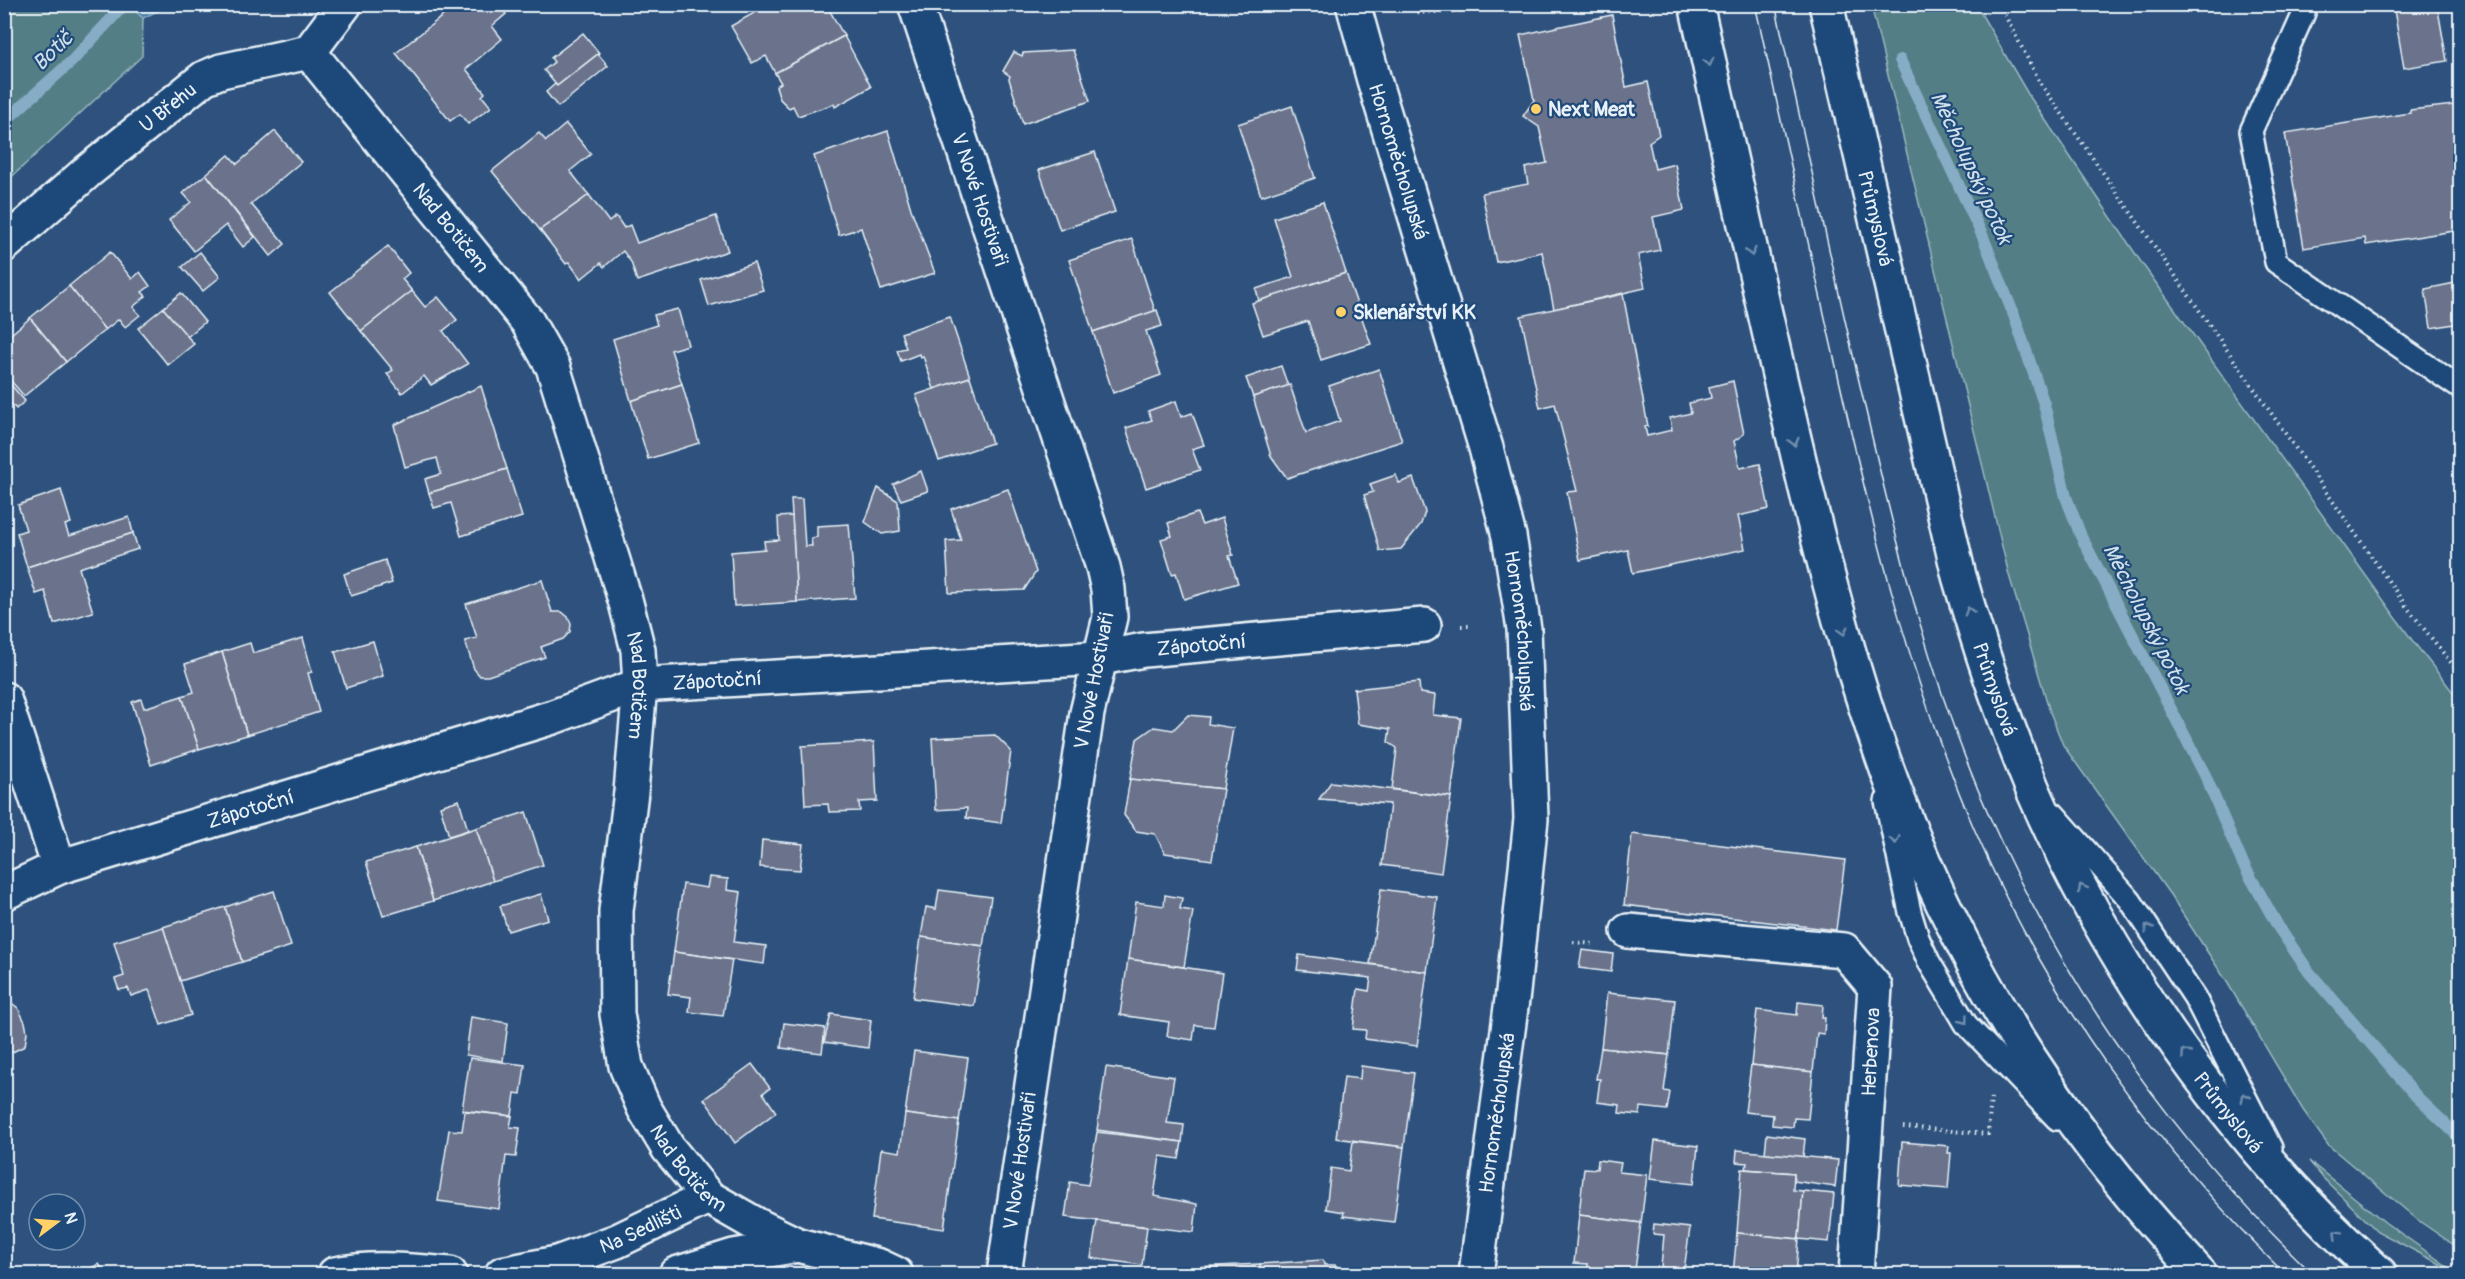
<svg xmlns="http://www.w3.org/2000/svg" width="2465" height="1279" font-family="Pangolin,sans-serif">
<rect width="100%" height="100%" fill="#2e527d"/>
<filter id="ink" filterUnits="userSpaceOnUse"><feTurbulence type="fractalNoise" baseFrequency=".0167" numOctaves="2"/><feDisplacementMap in="SourceGraphic" scale="12" xChannelSelector="R" yChannelSelector="G"/><feConvolveMatrix kernelMatrix="1 2 1 2 8 2 1 2 1" color-interpolation-filters="sRGB"/></filter>
<g filter="url(#ink)">
<!-- green -->
<g fill="#527e86" stroke="#9db8bf" stroke-width="1.5">
<polygon points="11,5 129,5 143,18 142,56 5,183 4,17"/>
<polygon points="1871,5 1976,5 2028,94 2141,262 2412,640 2460,701 2460,1249 2419,1221 2328,1145 2303,1110 2227,982 2171,896 2063,745 2050,712 2009,575"/>
<polygon points="2309,1161 2386,1223 2457,1273 2377,1231 2323,1178"/>
</g>
<!-- water -->
<polygon fill="#477ea3" stroke="#87acc5" stroke-width="1.5" points="129,5 169,5 143,18"/>
<g fill="none" stroke-linecap="round" stroke-linejoin="round">
<!-- stream -->
<g stroke="#87acc5" stroke-width="12">
<polyline points="1900,60 1983,237 2015,318 2044,404 2066,497 2081,536 2205,775 2242,862 2279,928 2309,972 2417,1097 2460,1138"/>
<polyline points="4,122 72,61 125,4"/>
</g>
</g>
<!-- building -->
<g fill="#6a738b" stroke="#e8f1f8" stroke-width="1.5">
<polygon points="446,4 499,4 506,14 492,26 502,39 466,69 485,93 482,96 491,107 468,124 460,114 450,121 396,53 450,10"/>
<polygon points="826,4 844,36 775,73 766,56 752,63 731,26 756,12 754,4"/>
<polygon points="2393,4 2437,4 2447,61 2404,68"/>
<polygon points="1612,15 1626,87 1648,82 1659,135 1649,142 1655,169 1675,164 1684,210 1653,217 1660,250 1638,255 1645,288 1554,309 1542,252 1496,262 1482,193 1528,184 1525,168 1547,163 1539,127 1523,116 1534,100 1520,35"/>
<polygon points="583,33 599,53 557,86 544,70 554,62 551,58"/>
<polygon points="844,36 871,87 835,107 834,104 798,116 793,106 789,108 780,99 776,86 781,83 775,73"/>
<polygon points="1073,50 1090,101 1023,124 1009,79 1010,76 1003,71 1014,52 1022,56 1023,53"/>
<polygon points="598,54 608,66 558,107 546,92 555,84 557,86"/>
<polygon points="2454,105 2460,140 2460,230 2366,245 2365,238 2304,248 2285,133 2410,113 2410,110"/>
<polygon points="1292,106 1315,178 1261,196 1238,124"/>
<polygon points="566,124 591,154 570,171 589,195 540,230 492,171 539,133 546,141"/>
<polygon points="275,131 301,162 251,204 285,244 271,256 206,174 229,155 237,164"/>
<polygon points="888,131 911,209 935,273 881,290 861,228 839,235 814,156"/>
<polygon points="1095,152 1115,212 1060,230 1039,170"/>
<polygon points="206,174 255,237 243,247 226,225 194,251 169,220 191,202 183,193"/>
<polygon points="589,195 609,222 616,216 624,228 630,225 637,243 716,216 728,251 637,281 631,262 623,251 604,267 601,263 581,279 569,262 566,264 540,230"/>
<polygon points="1323,202 1346,273 1259,301 1256,289 1293,277 1274,218"/>
<polygon points="1132,239 1155,311 1093,332 1069,260"/>
<polygon points="388,246 409,273 402,279 412,291 361,331 330,292"/>
<polygon points="110,252 132,279 140,272 150,286 142,292 146,296 133,307 140,315 125,327 119,319 105,330 69,286"/>
<polygon points="200,252 220,277 203,291 182,267"/>
<polygon points="754,263 763,290 709,306 701,280"/>
<polygon points="1346,273 1371,344 1321,360 1308,321 1263,335 1252,303"/>
<polygon points="2460,282 2460,323 2431,328 2425,289"/>
<polygon points="69,286 105,330 66,362 30,318"/>
<polygon points="412,291 425,307 438,297 457,320 443,331 468,364 431,385 424,376 402,393 387,374 393,370 361,331"/>
<polygon points="181,293 205,322 187,337 163,308"/>
<polygon points="1623,294 1648,426 1645,427 1647,436 1672,430 1670,418 1691,413 1689,403 1711,398 1709,387 1733,381 1744,434 1734,441 1740,468 1760,464 1769,509 1738,516 1745,549 1633,573 1628,550 1580,560 1567,492 1577,491 1555,404 1540,408 1521,316"/>
<polygon points="163,308 194,344 168,365 138,328"/>
<polygon points="678,309 688,345 671,350 682,384 631,401 613,339 657,325 654,315"/>
<polygon points="1157,310 1162,326 1146,331 1161,375 1113,393 1093,332"/>
<polygon points="950,317 970,377 934,389 923,356 920,357 919,354 901,361 897,350 906,348 901,333"/>
<polygon points="30,318 66,362 24,396 4,373 4,340"/>
<polygon points="1281,366 1288,386 1253,397 1246,378"/>
<polygon points="1379,369 1402,441 1287,478 1271,456 1253,397 1290,385 1306,433 1340,421 1329,386"/>
<polygon points="4,377 25,401 16,409 4,395"/>
<polygon points="970,377 992,443 939,461 916,395"/>
<polygon points="682,384 699,443 648,459 631,401"/>
<polygon points="481,386 507,469 429,493 425,479 441,474 437,458 405,467 394,425"/>
<polygon points="1176,401 1181,417 1192,413 1204,445 1192,449 1200,470 1146,488 1126,428 1152,420 1148,411"/>
<polygon points="507,469 522,517 461,536 451,503 434,508 429,493"/>
<polygon points="921,471 928,491 901,500 893,484"/>
<polygon points="1396,475 1399,483 1413,478 1425,512 1421,524 1401,549 1380,551 1364,495 1373,492 1370,484"/>
<polygon points="878,488 898,501 900,531 882,534 865,522"/>
<polygon points="1008,489 1036,572 1024,590 949,593 946,541 961,540 951,509"/>
<polygon points="61,490 71,523 65,525 69,536 129,517 133,533 27,567 17,533 26,530 18,505"/>
<polygon points="791,499 802,499 805,546 812,546 811,538 817,537 817,526 849,524 855,598 797,602"/>
<polygon points="1197,513 1202,525 1222,518 1233,555 1229,556 1238,583 1184,599 1176,573 1172,574 1161,539 1172,536 1168,523"/>
<polygon points="792,516 797,602 734,606 731,552 765,549 764,541 779,540 778,517"/>
<polygon points="133,533 138,549 79,568 93,612 54,624 45,591 36,594 27,567"/>
<polygon points="385,560 392,583 351,596 344,574"/>
<polygon points="542,580 552,612 562,612 568,617 571,624 570,632 563,639 541,647 545,657 488,676 480,676 474,669 465,641 477,638 466,604"/>
<polygon points="303,638 312,672 308,673 319,712 247,735 222,652 250,643 253,653"/>
<polygon points="373,641 383,676 346,688 335,652"/>
<polygon points="222,652 247,735 199,749 182,696 194,692 185,664"/>
<polygon points="1419,682 1420,693 1435,695 1433,715 1461,718 1451,797 1392,789 1397,748 1388,742 1390,729 1358,724 1354,689"/>
<polygon points="182,696 199,749 151,765 132,702 141,699 144,708"/>
<polygon points="1188,715 1209,717 1208,724 1233,728 1223,789 1130,779 1137,739 1154,727 1173,730"/>
<polygon points="995,735 1011,751 1001,823 966,818 967,808 936,810 932,738"/>
<polygon points="874,742 877,801 859,802 860,811 829,812 828,804 805,805 802,746"/>
<polygon points="1130,779 1223,789 1212,860 1165,853 1155,834 1136,831 1124,815"/>
<polygon points="1331,782 1451,797 1441,873 1382,865 1390,804 1319,799"/>
<polygon points="459,800 468,830 449,836 440,806"/>
<polygon points="526,812 543,865 493,881 476,828"/>
<polygon points="476,828 493,881 433,901 416,847"/>
<polygon points="1632,834 1845,860 1836,930 1624,905"/>
<polygon points="762,840 803,844 800,870 760,867"/>
<polygon points="416,847 433,901 383,916 366,862"/>
<polygon points="709,877 728,879 727,890 741,892 734,942 766,946 764,964 674,952 683,884 707,888"/>
<polygon points="1381,889 1437,897 1427,972 1370,964"/>
<polygon points="939,890 991,897 983,946 921,937 926,907 936,909"/>
<polygon points="274,891 291,946 242,962 225,907"/>
<polygon points="541,894 548,919 508,931 500,906"/>
<polygon points="1165,895 1182,898 1180,909 1193,911 1184,967 1128,959 1136,902 1164,906"/>
<polygon points="225,907 242,962 180,981 163,927"/>
<polygon points="163,927 191,1015 161,1025 149,990 131,996 128,988 119,990 115,979 124,976 114,942"/>
<polygon points="921,937 983,946 974,1006 913,998"/>
<polygon points="1582,950 1613,954 1611,972 1579,968"/>
<polygon points="674,952 732,960 723,1016 689,1012 691,997 668,994"/>
<polygon points="1299,955 1427,972 1417,1046 1365,1039 1366,1030 1353,1029 1358,989 1369,991 1371,978 1297,970"/>
<polygon points="1128,959 1222,973 1214,1027 1195,1025 1193,1040 1167,1036 1169,1022 1120,1015"/>
<polygon points="1607,993 1675,1000 1669,1055 1601,1048"/>
<polygon points="4,997 18,1008 25,1022 27,1032 25,1046 4,1056"/>
<polygon points="1798,1002 1823,1005 1822,1018 1825,1018 1824,1034 1817,1033 1813,1072 1751,1065 1757,1010 1797,1015"/>
<polygon points="831,1014 871,1020 868,1048 824,1042"/>
<polygon points="471,1017 508,1023 503,1061 466,1055"/>
<polygon points="784,1023 825,1028 822,1053 781,1048"/>
<polygon points="1601,1048 1669,1055 1664,1091 1670,1092 1667,1110 1641,1107 1640,1115 1619,1113 1620,1105 1597,1102 1600,1079 1596,1079"/>
<polygon points="914,1051 968,1058 959,1121 905,1114"/>
<polygon points="470,1058 525,1065 521,1094 515,1093 512,1116 462,1110"/>
<polygon points="752,1064 770,1088 763,1093 776,1112 735,1143 704,1099"/>
<polygon points="1751,1065 1813,1072 1808,1119 1794,1118 1793,1127 1772,1125 1773,1115 1745,1112"/>
<polygon points="1361,1066 1414,1073 1404,1147 1336,1138 1344,1077 1360,1079"/>
<polygon points="1106,1067 1174,1077 1167,1123 1184,1125 1182,1142 1097,1130"/>
<polygon points="465,1111 512,1116 510,1127 520,1128 516,1157 506,1156 499,1209 438,1201 449,1130 462,1131"/>
<polygon points="905,1114 959,1121 944,1229 872,1219 881,1149 900,1152"/>
<polygon points="1097,1132 1182,1142 1179,1159 1160,1156 1154,1196 1197,1204 1194,1232 1065,1217 1070,1182 1088,1185"/>
<polygon points="1767,1134 1805,1139 1803,1157 1765,1153"/>
<polygon points="1353,1141 1404,1147 1394,1222 1343,1216 1344,1212 1326,1209 1331,1168 1349,1171"/>
<polygon points="1655,1141 1698,1146 1694,1184 1650,1179"/>
<polygon points="1902,1142 1949,1146 1948,1153 1951,1153 1948,1189 1899,1185"/>
<polygon points="1737,1150 1838,1160 1835,1187 1794,1181 1794,1173 1746,1169 1747,1163 1736,1162"/>
<polygon points="1598,1160 1621,1163 1619,1172 1647,1175 1641,1223 1579,1215 1584,1168 1597,1169"/>
<polygon points="1742,1169 1794,1173 1793,1190 1803,1191 1799,1239 1737,1233"/>
<polygon points="1803,1191 1834,1194 1829,1242 1799,1239"/>
<polygon points="1579,1215 1641,1223 1635,1270 1607,1267 1607,1274 1587,1274 1588,1264 1574,1263"/>
<polygon points="1097,1221 1147,1227 1142,1265 1091,1258"/>
<polygon points="1654,1224 1690,1228 1684,1270 1661,1267 1664,1235 1653,1234"/>
<polygon points="1737,1233 1799,1239 1796,1274 1733,1274"/>
<polygon points="1323,1260 1324,1265 1335,1265 1340,1268 1342,1274 1261,1274 1260,1264"/>
<polygon points="99,1264 105,1274 79,1274"/>
<polygon points="1260,1264 1261,1274 1184,1274 1197,1272 1196,1267"/>
</g>
<g fill="none" stroke-linecap="round" stroke-linejoin="round">
<defs>
<g id="service">
<polyline points="2304,13 2251,131 2276,262 2460,388"/>
<polyline points="1886,801 1910,912 1918,938 1929,962 1966,1024 2057,1119"/>
<polyline points="2054,814 2130,900 2195,998 2271,1148"/>
</g>
<g id="minor">
<path id="s1" d="M915 4 1103 567 1108 589 1110 617 1087 713 1004 1274"/>
<path id="s2" d="M309 52 527 321 553 367 626 603 638 650 640 685 631 792 616 911 617 1014 626 1066 644 1108 668 1148 708 1197 757 1225 798 1245 879 1266 896 1274"/>
<path id="s3" d="M4 245 87 172 204 78 221 71 309 52 345 4"/>
<polyline points="4,699 59,867"/>
<path id="s4" d="M4 893 59 867 553 717 640 685 1100 658 1144 650 1424 625"/>
<polyline points="1628,931 1844,950 1875,987 1856,1274"/>
<path d="M335 1274C373 1266 411 1271 450 1274"/>
<path id="s5" d="M502 1274 557 1263 617 1241 708 1197"/>
<polyline points="676,1274 734,1256 798,1245"/>
</g>
<g id="tertiary">
<path id="s6" d="M1353 4 1374 80 1486 448 1509 536 1524 629 1531 819 1513 992 1476 1274"/>
</g>
<g id="secondary">
<path d="M1696 4C1729 152 1761 300 1796 447 1834 609 1877 773 1952 922 2016 1052 2102 1169 2200 1274"/>
<path id="s7" d="M1826 4 1959 576C1980 649 2004 721 2033 790 2109 966 2236 1147 2380 1274"/>
</g>
</defs>
<!-- service casing -->
<use href="#service" stroke="#e8f1f8" stroke-width="26"/>
<!-- minor casing -->
<use href="#minor" stroke="#e8f1f8" stroke-width="38"/>
<!-- tertiary casing -->
<use href="#tertiary" stroke="#e8f1f8" stroke-width="38"/>
<!-- secondary casing -->
<use href="#secondary" stroke="#e8f1f8" stroke-width="38"/>
<!-- path -->
<g stroke="#e8f1f8" stroke-width="4" stroke-dasharray="1.5 4.5" stroke-linecap="butt">
<polyline points="1416,4 1414,13 1596,4"/>
<polyline points="1999,4 2041,84 2406,606 2460,674"/>
<polyline points="1461,626 1473,626"/>
<polyline points="1573,942 1593,944"/>
<polyline points="1903,1127 1988,1134 1991,1097"/>
</g>
<!-- service -->
<use href="#service" stroke="#1f4a7a" stroke-width="21"/>
<!-- minor -->
<use href="#minor" stroke="#1f4a7a" stroke-width="33"/>
<!-- tertiary -->
<use href="#tertiary" stroke="#1f4a7a" stroke-width="33"/>
<!-- secondary -->
<use href="#secondary" stroke="#1f4a7a" stroke-width="33"/>
<!-- tram -->
<g stroke="#e8f1f8" stroke-width="1.5">
<path d="M1755 4C1782 124 1808 243 1835 362 1871 522 1910 682 1976 833 2047 997 2157 1149 2285 1274"/>
<path d="M1775 4C1805 140 1834 276 1866 411 1898 551 1933 691 1992 822 2068 993 2179 1146 2313 1274"/>
</g>
</g>
<!-- one-way arrows -->
<defs><path id="oneway-chevron" d="M-2-3.5L2.5 0L-2 3.5" fill="none" stroke-width="1.6" stroke-linecap="round" stroke-linejoin="round" transform="scale(1.5)"/></defs>
<g stroke="#6f8dac">
<use href="#oneway-chevron" transform="translate(1709 62) rotate(77)"/>
<use href="#oneway-chevron" transform="translate(1751 252) rotate(77)"/>
<use href="#oneway-chevron" transform="translate(1794 442) rotate(77)"/>
<use href="#oneway-chevron" transform="translate(1969 611) rotate(-107)"/>
<use href="#oneway-chevron" transform="translate(1843 631) rotate(74)"/>
<use href="#oneway-chevron" transform="translate(1895 840) rotate(78)"/>
<use href="#oneway-chevron" transform="translate(2082 888) rotate(-119)"/>
<use href="#oneway-chevron" transform="translate(2148 928) rotate(-124)"/>
<use href="#oneway-chevron" transform="translate(1964 1020) rotate(53)"/>
<use href="#oneway-chevron" transform="translate(2185 1053) rotate(-125)"/>
<use href="#oneway-chevron" transform="translate(2245 1097) rotate(-117)"/>
<use href="#oneway-chevron" transform="translate(2337 1234) rotate(-135)"/>
</g>
</g>
<!-- markers -->
<g fill="#ffd166" stroke="#1f4a7a" stroke-width="2">
<circle cx="1536" cy="109" r="6"/>
<circle cx="1341" cy="312" r="6"/>
</g>
<g text-anchor="middle" dominant-baseline="central" stroke-width="4.5" stroke-linejoin="round" paint-order="stroke">
<!-- street labels -->
<g font-size="20" fill="#e8f1f8" stroke="#1f4a7a">
<text stroke="none"><textPath href="#s3" startOffset="214">U Břehu</textPath></text>
<text stroke="none"><textPath href="#s6" startOffset="164">Hornoměcholupská</textPath></text>
<text stroke="none"><textPath href="#s1" startOffset="206">V Nové Hostivaři</textPath></text>
<text stroke="none"><textPath href="#s7" startOffset="220">Průmyslová</textPath></text>
<text stroke="none"><textPath href="#s2" startOffset="226">Nad Botičem</textPath></text>
<text stroke="none"><textPath href="#s6" startOffset="650">Hornoměcholupská</textPath></text>
<text stroke="none"><textPath href="#s4" startOffset="1233">Zápotoční</textPath></text>
<text stroke="none"><textPath href="#s4" startOffset="747">Zápotoční</textPath></text>
<text transform="translate(1094 681) rotate(-79)">V Nové Hostivaři</text>
<text stroke="none"><textPath href="#s2" startOffset="730">Nad Botičem</textPath></text>
<text stroke="none"><textPath href="#s7" startOffset="706">Průmyslová</textPath></text>
<text stroke="none"><textPath href="#s4" startOffset="261">Zápotoční</textPath></text>
<text transform="translate(1871 1052) rotate(-87)">Herbenova</text>
<text transform="translate(1497 1113) rotate(-82)">Hornoměcholupská</text>
<text stroke="none"><textPath href="#s7" startOffset="1192">Průmyslová</textPath></text>
<text transform="translate(1020 1161) rotate(-82)">V Nové Hostivaři</text>
<text stroke="none"><textPath href="#s2" startOffset="1234">Nad Botičem</textPath></text>
<text stroke="none"><textPath href="#s5" startOffset="146">Na Sedlišti</textPath></text>
</g>
<!-- poi labels -->
<g font-size="20" font-weight="bold" fill="#e8f1f8" stroke="#1f4a7a" text-anchor="start">
<text x="1548" y="109">Next Meat</text>
<text x="1353" y="312">Sklenářství KK</text>
</g>
<!-- water labels -->
<g font-size="21" font-style="italic" fill="#d0e0eb" stroke="#1f4a7a">
<text transform="translate(53 51) rotate(-44)">Botič</text>
<text transform="translate(1971 168) rotate(65)">Měcholupský potok</text>
<text transform="translate(2146 619) rotate(63)">Měcholupský potok</text>
</g>
</g>
<!-- margin -->
<rect width="2465" height="1279" fill="none" stroke="#1f4a7a" stroke-width="24"/>
<rect x="12" y="12" width="2441" height="1255" fill="none" stroke="#e8f1f8" stroke-width="2" filter="url(#ink)"/>
<!-- north arrow -->
<g transform="translate(57 1222) rotate(74)"><circle r="28" fill="#1f4a7a" stroke="#6f8dac" stroke-width="1.5"/>
<path d="M0-4.5L10 22L0 15L-10 22Z" fill="#ffd166"/>
<text y="-9" font-size="16" font-weight="bold" text-anchor="middle" fill="#e8f1f8">N</text>
</g>
</svg>
